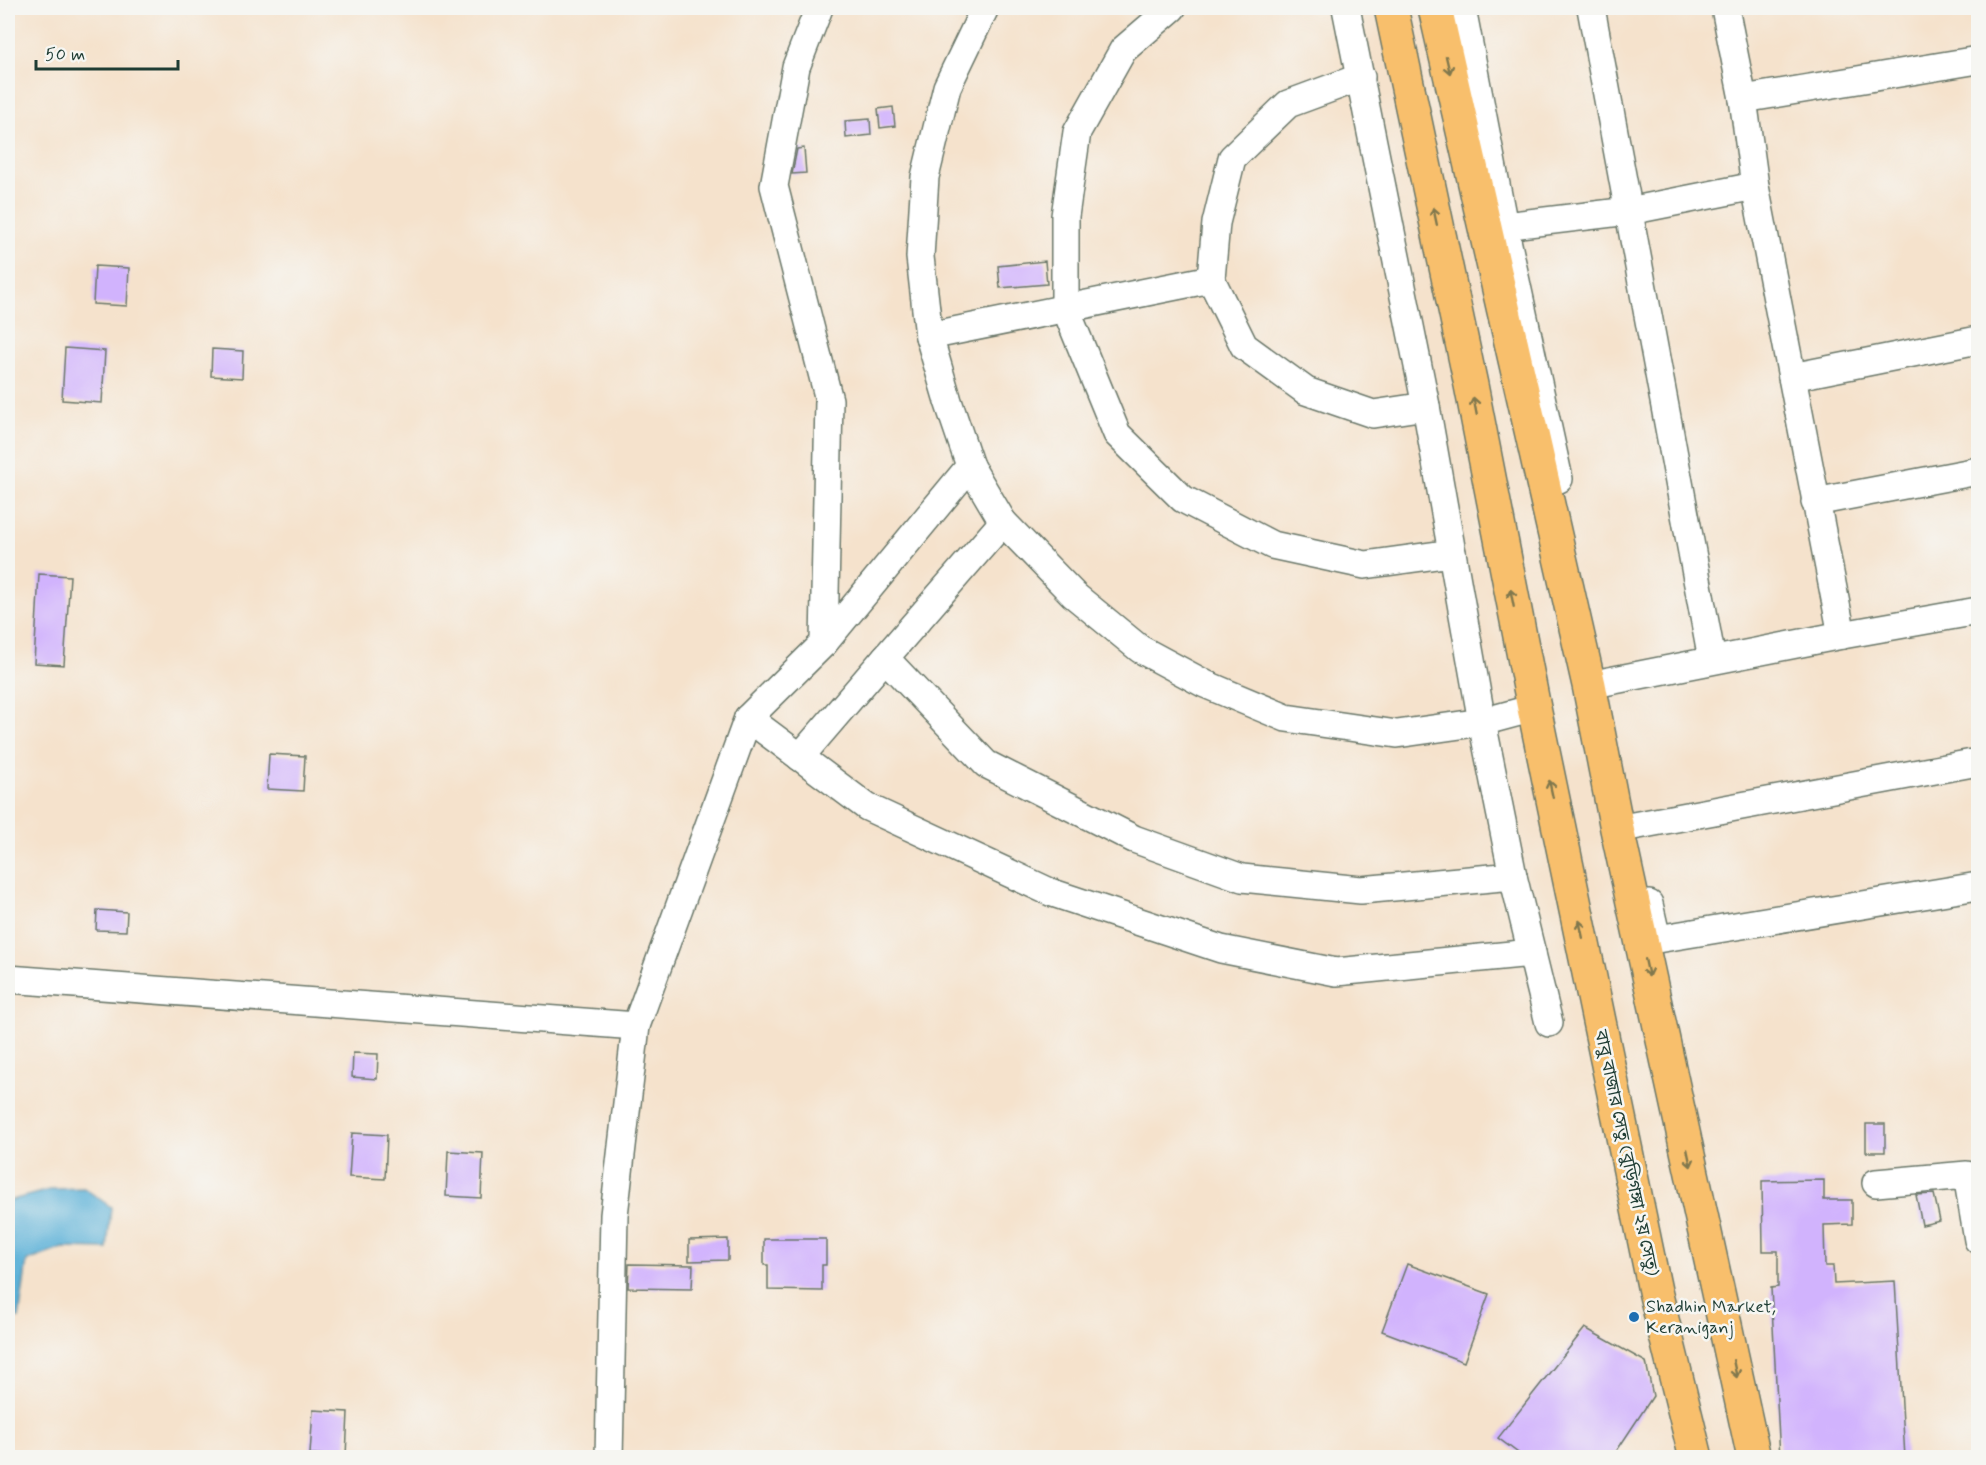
<svg xmlns="http://www.w3.org/2000/svg" width="1986" height="1465" font-family="Mynerve,'Noto Sans Bengali',sans-serif">
<rect width="100%" height="100%" fill="#f6f6f2"/>
<filter id="ink" filterUnits="userSpaceOnUse"><feTurbulence type="fractalNoise" baseFrequency=".0167" numOctaves="2"/><feDisplacementMap in="SourceGraphic" scale="12" xChannelSelector="R" yChannelSelector="G"/><feConvolveMatrix kernelMatrix="1 2 1 2 8 2 1 2 1" color-interpolation-filters="sRGB"/></filter>
<filter id="wash" filterUnits="userSpaceOnUse"><feTurbulence type="fractalNoise" baseFrequency=".008" numOctaves="4" result="noise"/><feDisplacementMap in="SourceGraphic" scale="24" xChannelSelector="R" yChannelSelector="G"/><feGaussianBlur stdDeviation="1.35" result="paint"/><feColorMatrix in="noise" values="0 0 0 0 0 0 0 0 0 0 0 0 0 0 0 0 0 1.4 0 .05"/><feComposite in="paint" operator="in"/></filter>
<g filter="url(#wash)">
<rect width="100%" height="100%" fill="#f5e2cc"/>
<!-- water -->
<polygon fill="#5cb1d8" stroke="#3e7786" stroke-width="1.5" points="84,1188 111,1207 107,1249 63,1248 27,1261 19,1318 8,1319 8,1201 53,1189"/>
<g id="blocks">
<!-- building -->
<g fill="#d1b3fd">
<polygon points="893,107 895,126 880,128 878,109"/>
<polygon points="870,119 871,135 846,138 845,121"/>
<polygon points="804,148 806,173 792,174 797,149"/>
<polygon points="1045,261 1047,284 1000,288 998,266"/>
<polygon points="95,266 129,268 127,306 93,304"/>
<polygon points="65,348 105,351 102,403 62,400"/>
<polygon points="212,349 243,351 242,378 211,376"/>
<polygon points="39,574 70,576 64,665 34,663"/>
<polygon points="269,754 305,756 303,791 267,789"/>
<polygon points="97,910 127,912 126,931 96,930"/>
<polygon points="353,1053 378,1054 377,1079 352,1077"/>
<rect x="1866" y="1124" width="19" height="28"/>
<polygon points="352,1133 387,1135 385,1179 349,1177"/>
<polygon points="448,1151 483,1153 481,1198 446,1196"/>
<polygon points="1824,1180 1824,1200 1852,1200 1852,1224 1824,1225 1825,1266 1833,1266 1834,1284 1895,1281 1905,1458 1780,1458 1771,1288 1778,1287 1778,1251 1763,1251 1762,1181"/>
<polygon points="1934,1194 1940,1221 1922,1225 1916,1195"/>
<polygon points="728,1239 728,1260 689,1261 689,1240"/>
<polygon points="764,1239 826,1239 826,1265 822,1265 822,1291 768,1290 768,1265 764,1265"/>
<polygon points="629,1264 693,1265 692,1289 628,1288"/>
<polygon points="1407,1264 1489,1294 1464,1362 1382,1331"/>
<polygon points="1585,1328 1646,1362 1653,1396 1612,1458 1525,1458 1498,1438"/>
<polygon points="313,1410 348,1412 346,1456 310,1454"/>
</g>
</g>
</g>
<g filter="url(#ink)">
<use href="#blocks" fill-opacity="0" stroke="#6a7769" stroke-width="1.5"/>
<g fill="none" stroke-linecap="round" stroke-linejoin="round">
<defs>
<g id="minor">
<polyline points="985,8 947,87 925,177 920,257 929,336 948,401 970,466 1003,522 1074,595 1140,649 1205,684 1286,718 1397,734 1482,722 1534,708"/>
<polyline points="1172,8 1123,50 1077,132 1065,216 1065,307 1117,434 1183,499 1272,545 1365,565 1452,553"/>
<polyline points="1346,8 1426,406 1482,722 1513,876 1549,1023"/>
<polyline points="1462,8 1504,226 1559,479"/>
<polyline points="1591,8 1712,660"/>
<polyline points="1725,8 1743,99 1755,186 1842,635"/>
<polyline points="1361,77 1288,104 1232,158 1216,223 1211,279 1244,346 1306,391 1373,414 1426,406"/>
<polyline points="1743,99 1978,60"/>
<polyline points="1504,226 1629,211 1755,186"/>
<polyline points="929,336 1211,279"/>
<polyline points="1792,377 1978,340"/>
<polyline points="1815,502 1978,471"/>
<polyline points="1003,522 885,658 986,764 1134,839 1242,878 1361,890 1513,876"/>
<polyline points="824,643 970,466"/>
<polyline points="1589,685 1842,635 1978,611"/>
<polyline points="748,718 867,807 1050,892 1221,949 1336,972 1532,953"/>
<polyline points="800,757 885,658"/>
<polyline points="1617,829 1978,762"/>
<polyline points="1649,904 1657,939 1978,886"/>
<polyline points="8,979 636,1026"/>
<polyline points="1876,1183 1967,1175 1978,1240"/>
<polyline points="609,1458 614,1215 636,1026 748,718 824,643 829,400 774,186 796,67 819,8"/>
</g>
<g id="highway">
<polyline points="1391,8 1471,385 1534,708 1655,1291 1696,1458"/>
<polyline points="1435,8 1589,685 1617,829 1754,1458"/>
</g>
</defs>
<!-- minor casing -->
<use href="#minor" stroke="#6a7769" stroke-width="30"/>
<!-- highway casing -->
<use href="#highway" stroke="#6a7769" stroke-width="36"/>
<!-- minor -->
<use href="#minor" stroke="#fff" stroke-width="27"/>
<!-- highway -->
<use href="#highway" stroke="#f8bf6c" stroke-width="33"/>
</g>
<!-- one-way arrows -->
<defs><path id="oneway-shaft" d="M-6 0H5M1.5-3L5.5 0L1.5 3" fill="none" stroke-width="1.6" stroke-linecap="round" stroke-linejoin="round" transform="scale(1.5)"/></defs>
<g stroke="#81784d">
<use href="#oneway-shaft" transform="translate(1448 65) rotate(77)"/>
<use href="#oneway-shaft" transform="translate(1435 216) rotate(-102)"/>
<use href="#oneway-shaft" transform="translate(1475 406) rotate(-101)"/>
<use href="#oneway-shaft" transform="translate(1512 598) rotate(-101)"/>
<use href="#oneway-shaft" transform="translate(1551 789) rotate(-102)"/>
<use href="#oneway-shaft" transform="translate(1581 929) rotate(-102)"/>
<use href="#oneway-shaft" transform="translate(1647 968) rotate(78)"/>
<use href="#oneway-shaft" transform="translate(1689 1158) rotate(78)"/>
<use href="#oneway-shaft" transform="translate(1735 1369) rotate(78)"/>
</g>
</g>
<!-- markers -->
<circle fill="#1f6fb2" stroke="#f6f6f2" stroke-width="2" cx="1634" cy="1317" r="6"/>
<g text-anchor="middle" dominant-baseline="central" stroke-width="5" stroke-linejoin="round" paint-order="stroke">
<!-- street labels -->
<g font-size="18" fill="#1f3d34" stroke="#f6f6f2">
<text transform="translate(1626 1153) rotate(78)">বাবু বাজার সেতু (বুড়িগঙ্গা ২য় সেতু)</text>
</g>
<!-- poi labels -->
<g font-size="18" fill="#1f3d34" stroke="#f6f6f2" text-anchor="start">
<text x="1646" y="1307">Shadhin Market,<tspan x="1646" dy="21">Keraniganj</tspan></text>
</g>
</g>
<!-- margin -->
<rect width="1986" height="1465" fill="none" stroke="#f6f6f2" stroke-width="30"/>
<!-- scale -->
<path d="M36 60v9h142v-9" fill="none" stroke="#1f3d34" stroke-width="3"/>
<text x="45" y="60" font-size="18" fill="#1f3d34" stroke="#f6f6f2" stroke-width="4.5" paint-order="stroke">50 m</text>
</svg>
